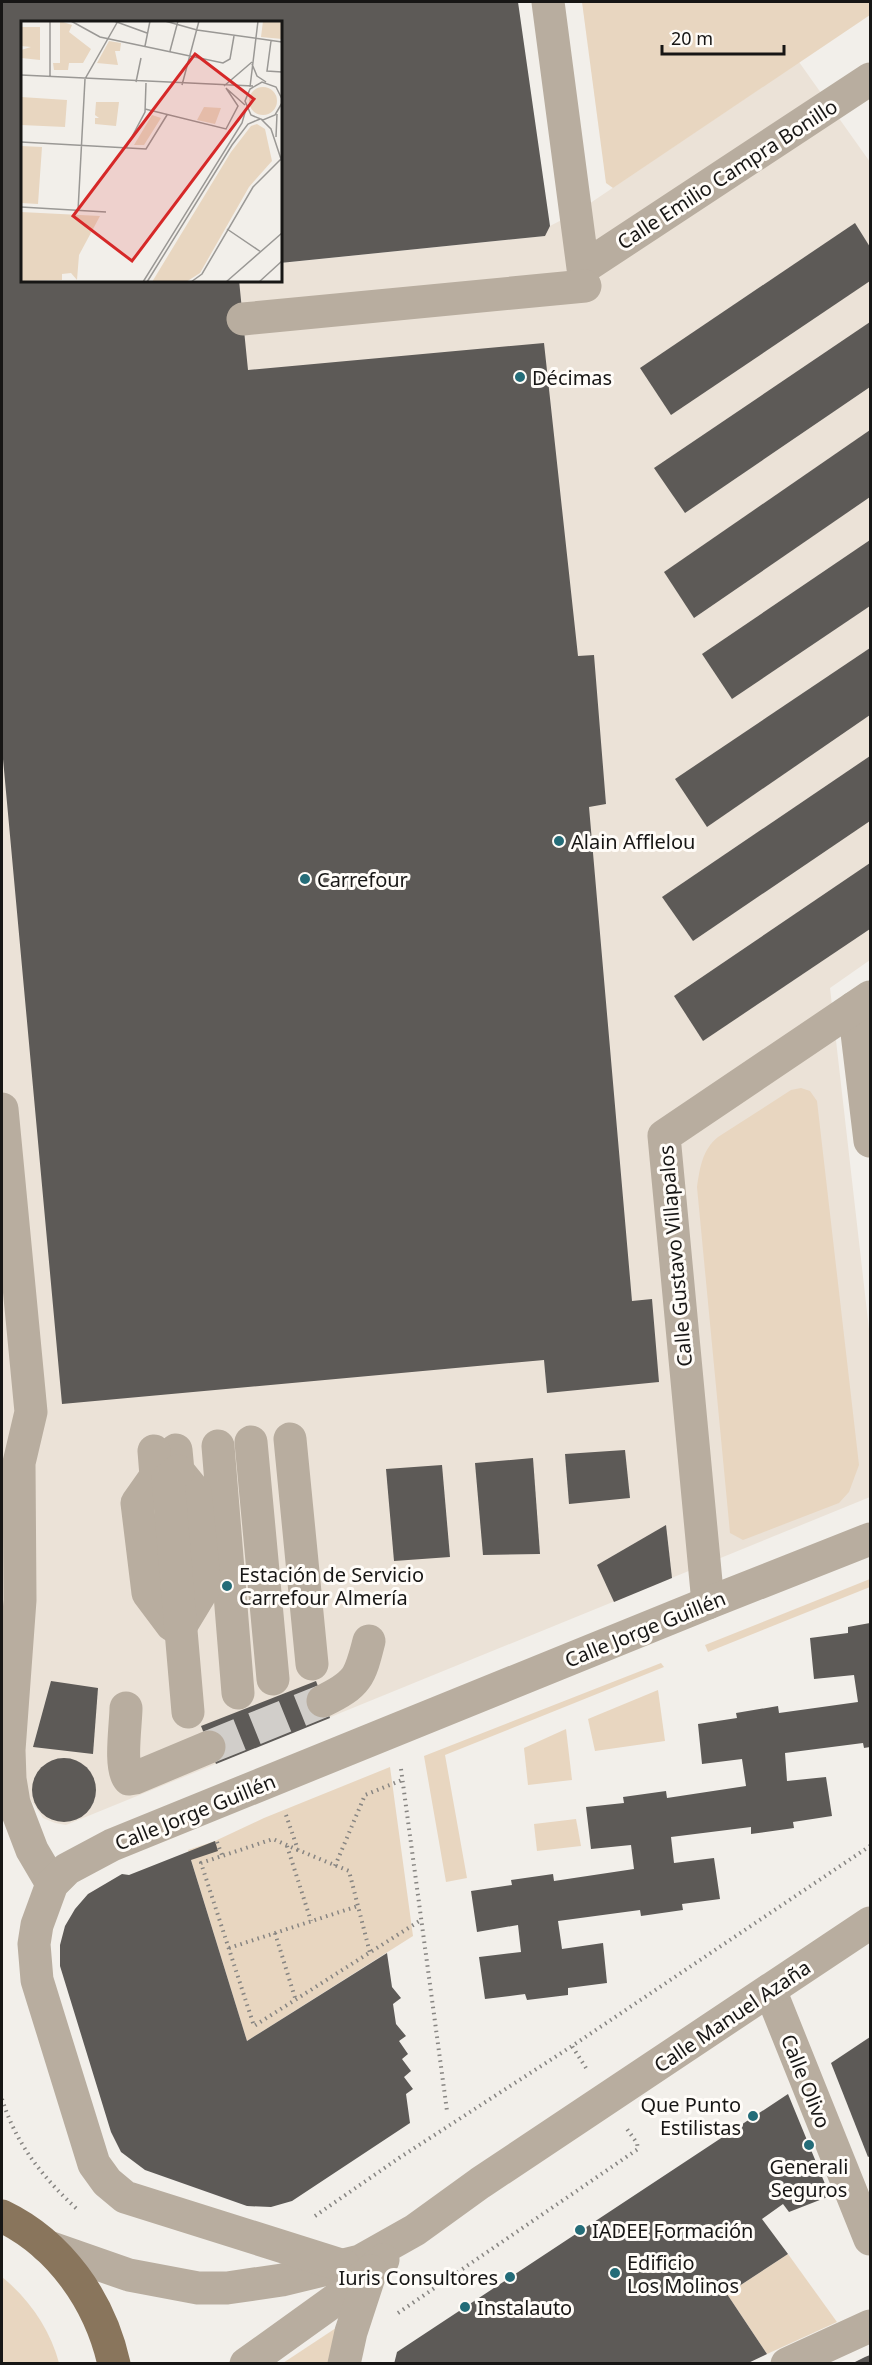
<svg xmlns="http://www.w3.org/2000/svg" width="872" height="2365" font-family="'Noto Sans',sans-serif">
<rect width="100%" height="100%" fill="#f2efea"/>
<!-- built -->
<polygon fill="#ebe2d7" points="799,62 870,162 870,960 830,988 870,1338 870,1497 66,1825 55,1823 43,1818 30,1799 2,1694 2,289 91,280 280,280 281,263 544,236 550,226 577,212"/>
<!-- green -->
<g fill="#e8d6c0">
<polygon points="582,2 870,2 870,15 613,188 606,183"/>
<path d="M801 1088 810 1091 817 1101 859 1465 849 1492 839 1503 743 1540 730 1533 697 1187C700 1168 702 1150 718 1137L791 1090Z"/>
<polygon points="870,1579 870,1587 708,1652 705,1645"/>
<polygon points="661,1663 664,1667 445,1755 467,1878 446,1882 424,1756"/>
<polygon points="658,1690 665,1741 595,1751 588,1719"/>
<polygon points="566,1729 572,1780 528,1785 524,1748"/>
<polygon points="390,1767 413,1936 247,2041 188,1850 215,1841 264,1818"/>
<polygon points="576,1819 581,1846 537,1851 534,1824"/>
<polygon points="788,2254 837,2322 767,2354 727,2294"/>
<path d="M2 2277C29 2299 50 2329 59 2363H2Z"/>
<polygon points="339,2326 330,2363 283,2363"/>
</g>
<!-- building -->
<g fill="#5d5a57">
<polygon points="2,2 518,2 550,226 545,236 280,263 280,22 22,22 22,280 239,280 248,370 544,343 578,656 594,655 606,804 589,807 632,1301 652,1299 659,1382 547,1393 544,1360 62,1404 2,748"/>
<polygon points="855,223 870,247 870,281 671,415 640,368"/>
<polygon points="870,322 870,387 685,513 654,468"/>
<polygon points="870,430 870,497 694,618 664,572"/>
<polygon points="870,540 870,606 732,699 702,654"/>
<polygon points="870,648 870,715 707,827 675,779"/>
<polygon points="870,756 870,821 693,941 662,897"/>
<polygon points="870,863 870,929 703,1041 674,996"/>
<polygon points="625,1450 630,1498 569,1504 565,1454"/>
<polygon points="533,1458 540,1554 483,1555 475,1463"/>
<polygon points="442,1465 450,1557 394,1561 386,1469"/>
<polygon points="666,1525 672,1578 614,1602 597,1565"/>
<polygon points="870,1623 870,1747 864,1748 863,1743 785,1753 787,1781 826,1777 832,1816 793,1822 794,1828 751,1834 751,1827 671,1837 674,1863 714,1858 720,1899 682,1904 683,1910 641,1916 640,1910 558,1921 562,1949 603,1943 607,1983 568,1988 568,1995 527,2000 525,1994 485,1999 479,1957 521,1952 518,1925 477,1932 471,1891 512,1885 511,1880 553,1874 554,1881 634,1869 631,1845 591,1849 586,1807 624,1803 623,1797 666,1791 667,1798 746,1786 742,1759 702,1764 698,1724 737,1718 736,1713 778,1706 779,1713 858,1702 854,1675 814,1679 810,1638 848,1633 848,1627"/>
<polygon points="51,1681 98,1688 93,1754 33,1747"/>
<polygon points="316,1681 330,1718 216,1764 201,1726"/>
<circle cx="64" cy="1790" r="32"/>
<polygon points="215,1841 218,1851 191,1860 247,2041 387,1953 392,1987 401,1998 393,2004 396,2024 406,2036 399,2041 408,2054 402,2059 411,2071 404,2077 413,2089 406,2094 410,2123 292,2201 271,2207 247,2206 145,2170 121,2152 111,2132 60,1966 60,1945 65,1926 75,1909 88,1894 122,1874 129,1875"/>
<polygon points="870,2037 870,2156 868,2157 831,2063"/>
<polygon points="788,2094 830,2196 789,2212 783,2204 762,2219 788,2254 727,2294 767,2354 746,2364 394,2364 397,2352 400,2350"/>
<polygon points="870,2355 870,2364 851,2364 865,2357"/>
</g>
<g fill="none" stroke-linecap="round" stroke-linejoin="round">
<!-- minor-tunnel -->
<polyline stroke="#d1ceca" stroke-width="33" stroke-dasharray="33 16" stroke-linecap="butt" points="209,1747 323,1701"/>
<!-- path -->
<g stroke="#878582" stroke-width="4" stroke-dasharray="1.5 4.5" stroke-linecap="butt">
<polyline points="401,1769 447,2111"/>
<polyline points="286,1815 298,1850 349,1871 370,1953"/>
<polyline points="217,1842 222,1855"/>
<polyline points="287,1846 311,1921"/>
<polyline points="298,1850 273,1839 201,1863 254,2026 421,1920"/>
<polyline points="335,1866 365,1795 402,1780"/>
<polyline points="275,1933 296,2001"/>
<polyline points="229,1948 358,1906"/>
<polyline points="586,2068 572,2046 870,1846"/>
<path d="M2 2099C16 2144 43 2178 78 2210"/>
<polyline points="315,2216 399,2158 572,2046"/>
<polyline points="398,2313 638,2149 637,2143 627,2129"/>
</g>
<!-- minor -->
<g stroke="#b8ad9f" stroke-width="33">
<polyline points="548,2 583,268 870,79"/>
<polyline points="243,319 585,286"/>
<polyline points="854,1008 870,1141"/>
<polyline points="2,1109 31,1412 19,1463 20,1600 9,1750 10,1779 14,1803 32,1850 52,1884"/>
<polyline points="290,1439 312,1664"/>
<polyline points="251,1442 273,1679"/>
<polyline points="218,1446 238,1693"/>
<polyline points="176,1450 178,1471 195,1492 205,1586 179,1629"/>
<polyline points="154,1451 156,1476 137,1503 148,1593 172,1625 179,1629"/>
<polyline points="178,1471 168,1479 188,1712"/>
<polyline points="708,1603 664,1136 870,997"/>
<path d="M323 1701C358 1684 360 1677 369 1641"/>
<path d="M126 1708C126 1723 119 1769 129 1779L135 1778 209 1747"/>
<polyline points="770,1990 870,2239"/>
<polyline points="46,2246 129,2275 198,2288 227,2288 282,2280 360,2261 415,2230 480,2183 870,1923"/>
<polyline points="344,2266 125,2197 107,2182 94,2164 37,1980 34,1944 37,1925 52,1884 67,1869 112,1845 708,1603 870,1539"/>
<polyline points="246,2364 342,2295 383,2260"/>
<polyline points="344,2364 351,2332 371,2271"/>
<polyline points="787,2364 870,2326"/>
</g>
<!-- major -->
<path stroke="#89755c" stroke-width="33" d="M2 2216C60 2244 100 2301 114 2364"/>
</g>
<!-- markers -->
<g fill="#246c78" stroke="#fffcf8" stroke-width="2">
<circle cx="520" cy="377" r="6"/>
<circle cx="559" cy="841" r="6"/>
<circle cx="305" cy="879" r="6"/>
<circle cx="227" cy="1586" r="6"/>
<circle cx="753" cy="2116" r="6"/>
<circle cx="809" cy="2145" r="6"/>
<circle cx="580" cy="2230" r="6"/>
<circle cx="615" cy="2273" r="6"/>
<circle cx="510" cy="2277" r="6"/>
<circle cx="465" cy="2307" r="6"/>
</g>
<g text-anchor="middle" dominant-baseline="central" stroke-width="6" stroke-linejoin="round" paint-order="stroke">
<!-- street labels -->
<g font-size="20" fill="#171615" stroke="#fffcf8">
<text transform="translate(727 174) rotate(-33)">Calle Emilio Campra Bonillo</text>
<text transform="translate(675 1256) rotate(-95)">Calle Gustavo Villapalos</text>
<text transform="translate(645 1629) rotate(-22)">Calle Jorge Guillén</text>
<text transform="translate(195 1812) rotate(-22)">Calle Jorge Guillén</text>
<text transform="translate(732 2016) rotate(-34)">Calle Manuel Azaña</text>
<text transform="translate(806 2081) rotate(68)">Calle Olivo</text>
</g>
<!-- poi labels -->
<g font-size="20" fill="#171615" stroke="#fffcf8" text-anchor="start">
<text x="532" y="377">Décimas</text>
<text x="571" y="841">Alain Afflelou</text>
<text x="317" y="879">Carrefour</text>
<text x="239" y="1574">Estación de Servicio<tspan x="239" dy="23">Carrefour Almería</tspan></text>
<text x="741" y="2104" text-anchor="end">Que Punto<tspan x="741" dy="23">Estilistas</tspan></text>
<text x="809" y="2166" text-anchor="middle">Generali<tspan x="809" dy="23">Seguros</tspan></text>
<text x="592" y="2230">IADEE Formación</text>
<text x="627" y="2262">Edificio<tspan x="627" dy="23">Los Molinos</tspan></text>
<text x="498" y="2277" text-anchor="end">Iuris Consultores</text>
<text x="477" y="2307">Instalauto</text>
</g>
</g>
<!-- overview -->
<g transform="translate(21 21)">
<rect width="261" height="261" fill="#f2efea"/>
<path d="M39 0 51 4 48 11 70 28 62 42H48L47 49H33L32 42H39ZM242 0H261V18L240 16ZM0 6H19V39L0 37V29L10 26 0 25ZM88 20 100 22 99 30H94L97 44 76 42ZM228 80a14 14 0 1 1 28 0a14 14 0 1 1-28 0ZM0 76 46 79 44 106 0 104ZM75 81H98L95 105 74 103V97H78L74 94ZM183 86 200 87 194 103 176 99ZM131 94 140 97 123 124H113ZM236 103 244 108 251 140 228 166 179 252 165 261H131L210 131 230 105ZM0 125 21 126 17 183 0 182ZM0 191 79 195 58 234 56 259 50 252 41 253V259L0 260Z" fill="#e8d6c0"/>
<path fill="none" stroke="#9a9895" stroke-width="1.5" d="M29 0V56M50 0 79 16 202 42 209 38 213 15M93 0 126 12M144 0 176 9 261 21M250 20 246 50 261 51M124 25 129 0M149 30 157 0M231 43 236 55 245 61M0 54 232 65M115 61 120 37M161 64 178 0M203 65 231 41M229 66 237 0M206 68 224 84M261 78 255 66 241 61 229 68 224 80 230 94 242 99 254 94 261 82M124 88 205 108 217 85 205 67M240 98 250 108 261 141M255 116 256 93M0 121 125 128 146 94M105 127 124 91 125 62M0 186 85 191M57 190 64 58 97 0M206 208 240 231M122 261 221 102 225 88M126 261 211 124 227 103 239 98M170 261 181 253 232 166 261 137M205 261 261 212M238 261 261 240"/>
<path fill="#d62828" fill-opacity="0.15" stroke="#d62828" stroke-width="3" d="M174 33 233 78 111 240 52 195Z"/>
<rect width="261" height="261" fill="none" stroke="#171615" stroke-width="3"/>
</g>
<!-- border -->
<rect width="872" height="2365" fill="none" stroke="#171615" stroke-width="6"/>
<!-- scale -->
<path d="M662 45v9h122v-9" fill="none" stroke="#171615" stroke-width="3"/>
<text x="671" y="45" font-size="18" fill="#171615" stroke="#fffcf8" stroke-width="4.5" paint-order="stroke">20 m</text>
</svg>
